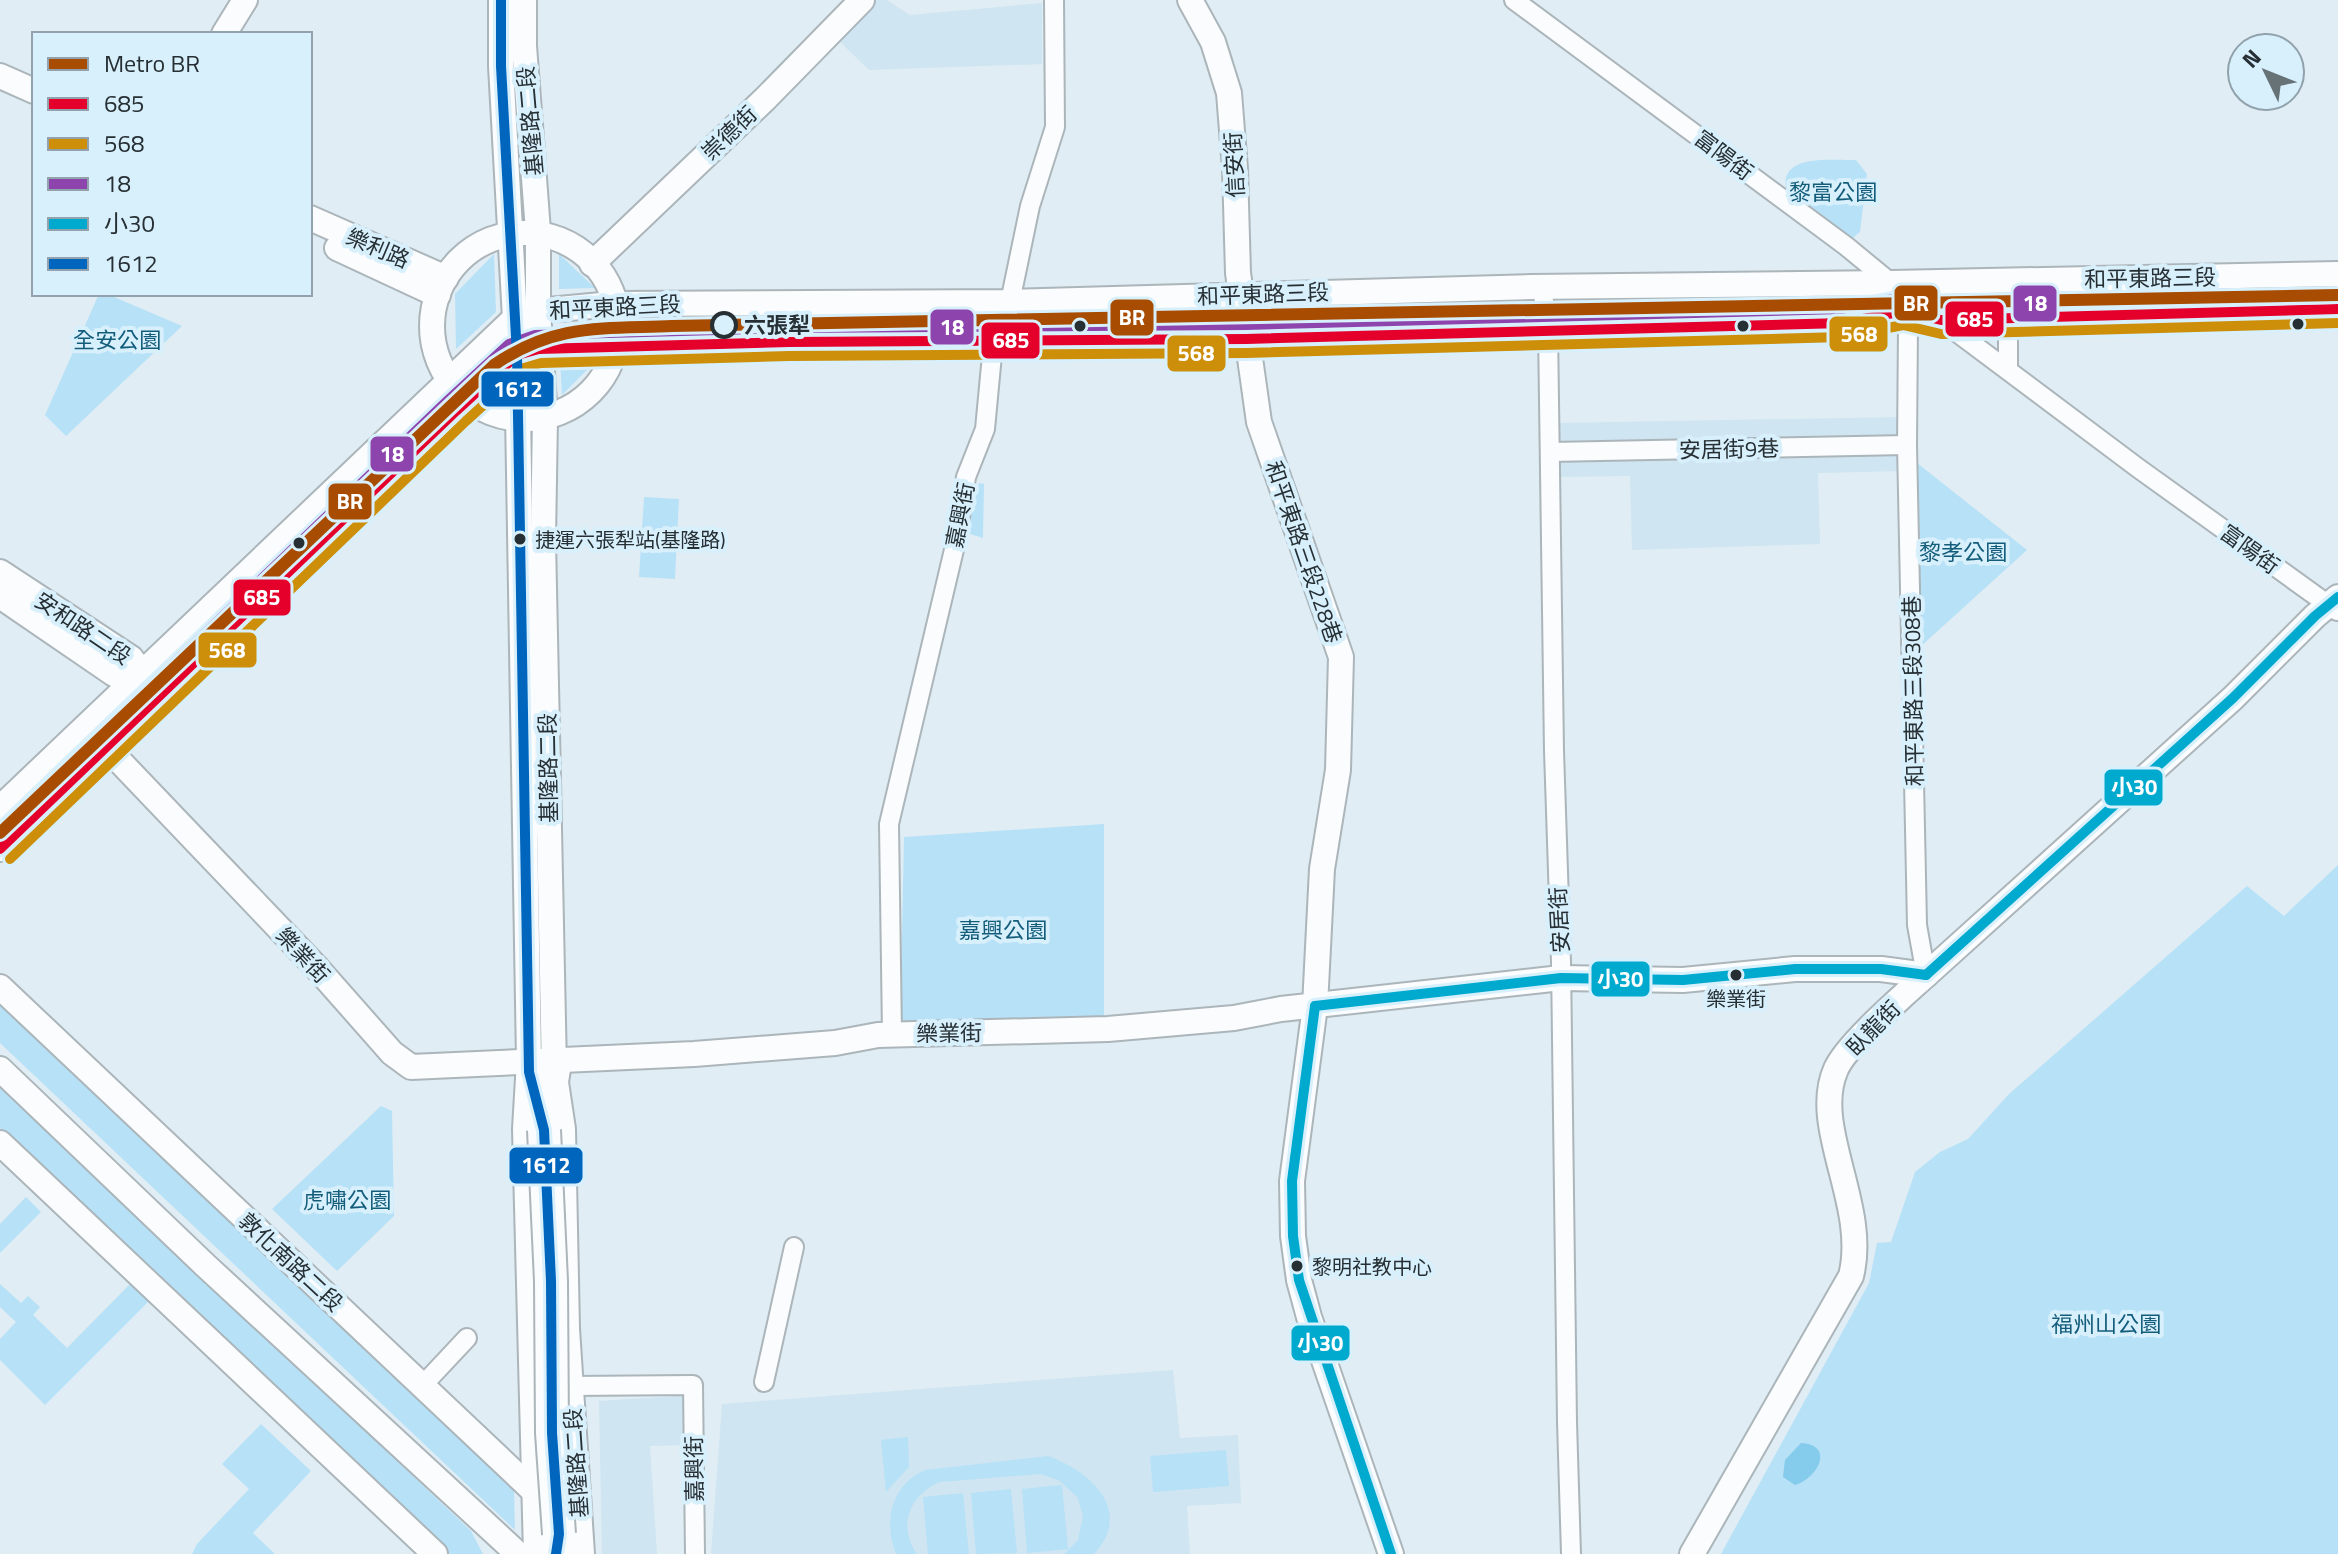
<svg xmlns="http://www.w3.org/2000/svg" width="2338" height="1554" font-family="'Titillium Web','Noto Sans TC',sans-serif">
<rect width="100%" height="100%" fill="#e0edf4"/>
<!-- built -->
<g fill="#cfe5f1">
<polygon points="877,0 887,0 910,15 1042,3 1042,64 869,70 836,38"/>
<polygon points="1901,417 1902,471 1818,473 1820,544 1632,550 1630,476 1559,477 1558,423"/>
<polygon points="1173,1370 1180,1438 1238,1435 1241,1503 1187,1506 1190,1554 711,1554 722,1404"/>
<polygon points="692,1395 691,1445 650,1446 657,1554 602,1554 599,1401"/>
</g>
<!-- green -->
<g fill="#b7e1f7">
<path d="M1856 160 1867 174 1860 232 1849 241 1788 196C1773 152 1831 161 1856 160Z"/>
<polygon points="494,254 496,312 456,349 455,294"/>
<polygon points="559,254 595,288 559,289"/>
<polygon points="99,294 107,294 182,326 66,436 45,415"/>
<polygon points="560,360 597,360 562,395"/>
<polygon points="1917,463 2027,550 1920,647"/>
<polygon points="979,483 984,484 983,538 967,533"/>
<polygon points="644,497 679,499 675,579 639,577"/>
<polygon points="1104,824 1104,1023 900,1035 904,837"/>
<polygon points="2338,865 2338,1554 1721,1554 1869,1283 1877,1243 1891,1242 1915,1172 1940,1152 1968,1139 2009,1094 2247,886 2284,916"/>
<polygon points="0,998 514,1487 515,1530 0,1043"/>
<polygon points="0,1085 471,1531 483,1554 450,1554 0,1128"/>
<polygon points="381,1106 392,1111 394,1216 337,1271 272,1209"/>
<polygon points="26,1197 41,1212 0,1253 0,1224"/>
<polygon points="0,1284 21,1303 28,1296 40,1307 33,1315 67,1348 130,1284 149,1301 45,1405 0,1360 0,1339 16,1322 0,1307"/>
<polygon points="261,1424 311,1471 253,1533 275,1554 192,1554 197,1544 249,1489 222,1464"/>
<polygon points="908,1437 909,1467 886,1492 881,1440"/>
<polygon points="1226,1450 1229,1486 1153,1492 1150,1456"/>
<path d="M1048 1456C1091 1471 1134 1511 1094 1554H1064L1078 1540 1083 1517 1078 1498 1060 1481 1041 1474 940 1482C910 1494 897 1526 917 1554H897L895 1551C883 1519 893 1484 925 1470Z"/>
<polygon points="1062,1485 1068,1549 1027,1553 1022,1489"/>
<polygon points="1011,1489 1017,1553 976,1554 971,1493"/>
<polygon points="963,1493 969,1554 928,1554 923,1497"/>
</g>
<!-- water -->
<path fill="#85cbec" d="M1801 1443C1835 1445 1818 1478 1795 1485L1783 1477 1785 1460Z"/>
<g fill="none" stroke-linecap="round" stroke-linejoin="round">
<defs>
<g id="street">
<polyline points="1514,0 1846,246 1891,283 2138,468 2337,611"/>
<polyline points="1542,287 1548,330 1554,751 1561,962 1567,1422 1571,1554"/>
<polyline points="1900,304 1908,326 1907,445 1917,925 1926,975"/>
<polyline points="2008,318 2008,370"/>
<polyline points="1550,452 1907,445"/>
<polyline points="892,1034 889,824 957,537 966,477 985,429 992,355 1010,302 1030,206 1055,127 1054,0"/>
<polyline points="764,1382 794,1247"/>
<polyline points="422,1386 467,1338"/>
<polyline points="571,1386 693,1385 695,1554"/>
</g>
<g id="secondary">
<polyline points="501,0 501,66 517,355 529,1061 525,1129 536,1554"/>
<polyline points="524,0 524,46 538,231 538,311 545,418 543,540 554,1069 563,1129 567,1329 582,1554"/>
<polyline points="1190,0 1213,42 1229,93 1235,169 1238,273 1259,422 1341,657 1338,770 1322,869 1315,1006 1292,1181 1293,1236 1299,1280 1309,1317 1391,1554"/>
<polyline points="224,34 245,0"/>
<polyline points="0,76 34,91"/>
<polyline points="310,218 446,278"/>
<circle cx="525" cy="326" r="93"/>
<polyline points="337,248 438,295"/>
<polyline points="592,264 765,99 862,0"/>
<polyline points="0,572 131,658 151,685"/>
<polyline points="0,596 114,674 142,689"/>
<polyline points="107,748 317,968 392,1053 411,1067 694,1054 835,1043 878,1035 1108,1029 1234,1018 1281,1009 1561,978 1683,980 1795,969 1881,969 1926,975"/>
<polyline points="0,808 513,320 538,311 612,304 1010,302 1531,287 1891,283 2338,274"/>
<polyline points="0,849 456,411 517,355 539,349 789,342 1246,339 1843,323 1903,311 1941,320 2338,309"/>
<polyline points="0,987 539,1496"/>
<polyline points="0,1069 205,1265 518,1554"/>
<polyline points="0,1143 435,1554"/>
<path d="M1692 1554 1851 1276C1869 1205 1810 1127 1836 1069 1847 1044 1904 995 1926 975L2233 698 2315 616 2338 597"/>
</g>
<g id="highway">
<polyline points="544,1130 554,1069"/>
<polyline points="556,1554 559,1534"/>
</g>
</defs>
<!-- street casing -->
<use href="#street" stroke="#abb5ba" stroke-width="22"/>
<!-- secondary casing -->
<use href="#secondary" stroke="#abb5ba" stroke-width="28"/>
<!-- highway casing -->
<use href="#highway" stroke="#abb5ba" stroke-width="36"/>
<!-- street -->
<use href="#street" stroke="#fafcfd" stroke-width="18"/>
<!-- secondary -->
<use href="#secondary" stroke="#fafcfd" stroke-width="24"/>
<!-- highway -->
<use href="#highway" stroke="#fafcfd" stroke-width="32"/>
<defs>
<polyline id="highway-bridge" points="544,1130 551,1281 552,1433 559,1534"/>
</defs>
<!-- highway-bridge casing -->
<use href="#highway-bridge" stroke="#abb5ba" stroke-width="36" stroke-linecap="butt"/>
<!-- highway-bridge -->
<use href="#highway-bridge" stroke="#fafcfd" stroke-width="32"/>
<defs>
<polyline id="bus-1" points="0,849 456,411 517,355 539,349 789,342 1246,339 1843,323 1903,311 1941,320 2338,309"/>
<polyline id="bus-2" points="10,859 466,421 524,368 541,363 789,356 1246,353 1843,337 1903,325 1941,334 2338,323"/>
<polyline id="bus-3" points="0,830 447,401 509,344 535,335 789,328 1246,325 1841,309 1903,297 1942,306 2338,295"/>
<g id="bus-4">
<polyline points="1926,975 2233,698 2315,616 2338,597"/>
<polyline points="1315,1006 1561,978 1683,980 1795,969 1881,969 1926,975"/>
<polyline points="1315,1006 1292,1181 1293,1236 1299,1280 1391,1554"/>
</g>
<polyline id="bus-5" points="501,0 501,66 517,355 529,1072 544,1130 551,1281 552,1433 559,1534 556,1554"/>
</defs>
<!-- bus-1 casing -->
<use href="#bus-1" stroke="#d8effc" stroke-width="16"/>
<!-- bus-2 casing -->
<use href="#bus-2" stroke="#d8effc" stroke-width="16"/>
<!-- bus-3 casing -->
<use href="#bus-3" stroke="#d8effc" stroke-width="16"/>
<!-- bus-4 casing -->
<use href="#bus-4" stroke="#d8effc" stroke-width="16"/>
<!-- bus-5 casing -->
<use href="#bus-5" stroke="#d8effc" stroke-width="16"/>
<!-- bus-1 -->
<use href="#bus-1" stroke="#e4002b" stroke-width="10"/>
<!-- bus-2 -->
<use href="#bus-2" stroke="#cd8e0a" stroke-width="10"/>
<!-- bus-3 -->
<use href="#bus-3" stroke="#8e44ad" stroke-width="10"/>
<!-- bus-4 -->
<use href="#bus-4" stroke="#00a9ce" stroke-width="10"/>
<!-- bus-5 -->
<use href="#bus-5" stroke="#0065bd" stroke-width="10"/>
<defs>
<path id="metro-1" d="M0 833 494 365C555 323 602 329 672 326L2338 295"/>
</defs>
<!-- metro-1 casing -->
<use href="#metro-1" stroke="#d8effc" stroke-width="18"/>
<!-- metro-1 -->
<use href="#metro-1" stroke="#a74c00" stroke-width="12"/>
</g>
<!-- markers -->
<g fill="#262f33" stroke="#d8effc" stroke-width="3">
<circle cx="2298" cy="324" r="7"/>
<circle cx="1080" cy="326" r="7"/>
<circle cx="1743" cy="326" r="7"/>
<circle cx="520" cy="539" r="7"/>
<circle cx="299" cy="543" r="7"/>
<circle cx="1736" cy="975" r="7"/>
<circle cx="1297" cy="1266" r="7"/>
</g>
<circle fill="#d8effc" stroke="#262f33" stroke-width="4" cx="724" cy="325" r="12"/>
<g text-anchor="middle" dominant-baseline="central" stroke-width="8" stroke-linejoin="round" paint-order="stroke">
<!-- bus labels -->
<g font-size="20" fill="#262f33" stroke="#d8effc" text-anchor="start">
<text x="535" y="539">捷運六張犁站(基隆路)</text>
<text x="1736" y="998" text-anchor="middle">樂業街</text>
<text x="1312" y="1266">黎明社教中心</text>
</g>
<!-- street labels -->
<g font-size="22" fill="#262f33" stroke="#d8effc">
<text transform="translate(530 121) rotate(-95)">基隆路二段</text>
<text transform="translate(729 133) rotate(-44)">崇德街</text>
<text transform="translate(1724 155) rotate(37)">富陽街</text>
<text transform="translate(1234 165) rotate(-93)">信安街</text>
<text transform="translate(378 248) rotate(23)">樂利路</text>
<text transform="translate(2150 278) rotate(-1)">和平東路三段</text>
<text transform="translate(1263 294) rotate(-2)">和平東路三段</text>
<text transform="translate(615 307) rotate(-3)">和平東路三段</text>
<text transform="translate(1729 449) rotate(-1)">安居街9巷</text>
<text transform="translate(960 515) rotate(-79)">嘉興街</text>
<text transform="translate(2250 549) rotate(36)">富陽街</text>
<text transform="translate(1304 552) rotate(71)">和平東路三段228巷</text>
<text transform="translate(83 628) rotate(34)">安和路二段</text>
<text transform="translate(1913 691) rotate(-91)">和平東路三段308巷</text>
<text transform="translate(548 768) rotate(-91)">基隆路二段</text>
<text transform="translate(1559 920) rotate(-93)">安居街</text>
<text transform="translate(303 955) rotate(47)">樂業街</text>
<text transform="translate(1873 1028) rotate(-46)">臥龍街</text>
<text transform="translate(949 1033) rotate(-1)">樂業街</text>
<text transform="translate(291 1262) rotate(43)">敦化南路二段</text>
<text transform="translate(576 1463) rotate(-94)">基隆路二段</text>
<text transform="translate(694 1469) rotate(-91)">嘉興街</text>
</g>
<!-- park labels -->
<g font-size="22" fill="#135d7b" stroke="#d8effc">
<text x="1833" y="192">黎富公園</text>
<text x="117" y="340">全安公園</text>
<text x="1963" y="552">黎孝公園</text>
<text x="1003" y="930">嘉興公園</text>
<text x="347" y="1200">虎嘯公園</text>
<text x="2106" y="1324">福州山公園</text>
</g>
<!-- stop labels -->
<g font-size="22" font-weight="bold" fill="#262f33" stroke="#d8effc" text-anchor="start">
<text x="744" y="325">六張犁</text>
</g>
</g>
<g stroke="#d8effc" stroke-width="3">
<rect x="1893" y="284" width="46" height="38" rx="8" fill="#a74c00"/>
<rect x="2012" y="284" width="46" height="39" rx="8" fill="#8e44ad"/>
<rect x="1109" y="298" width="46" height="39" rx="8" fill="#a74c00"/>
<rect x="1944" y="300" width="61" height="38" rx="8" fill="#e4002b"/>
<rect x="929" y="308" width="46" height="38" rx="8" fill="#8e44ad"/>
<rect x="1828" y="315" width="61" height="38" rx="8" fill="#cd8e0a"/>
<rect x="980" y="321" width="61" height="39" rx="8" fill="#e4002b"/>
<rect x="1166" y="334" width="61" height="39" rx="8" fill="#cd8e0a"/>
<rect x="480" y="370" width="75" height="38" rx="8" fill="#0065bd"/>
<rect x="369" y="435" width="46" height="38" rx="8" fill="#8e44ad"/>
<rect x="327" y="482" width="46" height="39" rx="8" fill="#a74c00"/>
<rect x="232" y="578" width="60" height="39" rx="8" fill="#e4002b"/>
<rect x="197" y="631" width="61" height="38" rx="8" fill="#cd8e0a"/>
<rect x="2103" y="768" width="61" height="39" rx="8" fill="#00a9ce"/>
<rect x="1590" y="960" width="61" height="38" rx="8" fill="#00a9ce"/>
<rect x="508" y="1146" width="76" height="39" rx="8" fill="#0065bd"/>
<rect x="1290" y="1324" width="61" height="38" rx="8" fill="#00a9ce"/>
</g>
<g font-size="22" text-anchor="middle" font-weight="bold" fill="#fff">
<text x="1916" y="311">BR</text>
<text x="2035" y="311">18</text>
<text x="1132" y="325">BR</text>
<text x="1975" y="327">685</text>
<text x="952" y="335">18</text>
<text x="1859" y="342">568</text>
<text x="1011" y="348">685</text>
<text x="1196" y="361">568</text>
<text x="518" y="397">1612</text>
<text x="392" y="462">18</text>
<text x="350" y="509">BR</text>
<text x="262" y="605">685</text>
<text x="227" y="658">568</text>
<text x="2134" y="795">小30</text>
<text x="1620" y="987">小30</text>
<text x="546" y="1173">1612</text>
<text x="1320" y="1351">小30</text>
</g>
<!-- legend -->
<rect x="32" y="32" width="280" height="264" fill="#d8effc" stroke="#91a2ac" stroke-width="2"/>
<rect x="48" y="58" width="40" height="12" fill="#a74c00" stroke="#91a2ac" stroke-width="2"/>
<text x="104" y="72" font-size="24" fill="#262f33">Metro BR</text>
<rect x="48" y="98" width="40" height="12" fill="#e4002b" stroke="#91a2ac" stroke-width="2"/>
<text x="104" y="112" font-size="24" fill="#262f33">685</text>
<rect x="48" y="138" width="40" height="12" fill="#cd8e0a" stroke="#91a2ac" stroke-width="2"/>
<text x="104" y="152" font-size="24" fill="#262f33">568</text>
<rect x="48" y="178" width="40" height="12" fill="#8e44ad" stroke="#91a2ac" stroke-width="2"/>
<text x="104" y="192" font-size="24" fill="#262f33">18</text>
<rect x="48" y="218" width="40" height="12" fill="#00a9ce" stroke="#91a2ac" stroke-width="2"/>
<text x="104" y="232" font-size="24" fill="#262f33">小30</text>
<rect x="48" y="258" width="40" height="12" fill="#0065bd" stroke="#91a2ac" stroke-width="2"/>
<text x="104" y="272" font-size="24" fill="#262f33">1612</text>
<!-- north arrow -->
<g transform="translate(2266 72) rotate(313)"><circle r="38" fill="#d8effc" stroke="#91a2ac" stroke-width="2"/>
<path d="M0-6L14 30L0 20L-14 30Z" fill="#677277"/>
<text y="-12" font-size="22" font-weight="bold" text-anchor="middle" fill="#262f33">N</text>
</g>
</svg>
